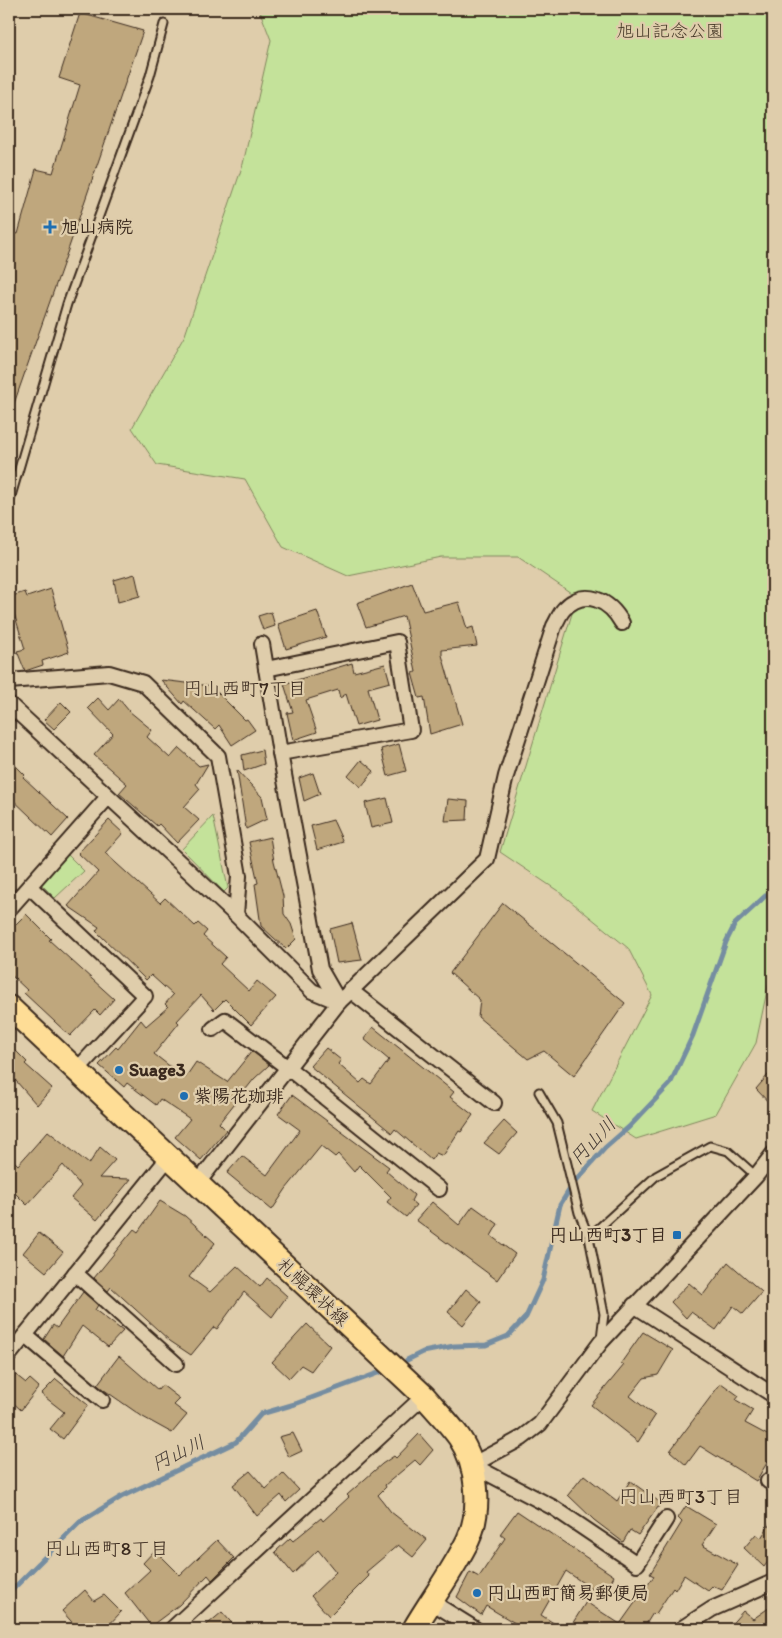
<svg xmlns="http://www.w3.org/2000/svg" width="782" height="1638" font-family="Itim,'Klee One',sans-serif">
<rect width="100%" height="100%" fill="#dfcdab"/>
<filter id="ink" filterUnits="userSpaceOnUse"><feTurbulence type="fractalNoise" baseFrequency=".02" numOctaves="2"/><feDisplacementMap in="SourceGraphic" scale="10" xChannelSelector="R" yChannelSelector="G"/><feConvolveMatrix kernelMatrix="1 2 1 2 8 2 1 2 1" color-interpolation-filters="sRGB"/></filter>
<g filter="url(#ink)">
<!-- green -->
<g fill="#c4e29a" stroke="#80865c">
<polygon points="259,9 773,9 773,962 756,1043 716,1114 636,1139 592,1111 652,995 628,948 558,891 500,852 577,597 518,557 441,557 348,576 283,547 245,479 157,465 132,428 185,335 243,164 271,40"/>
<polygon points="213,816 228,888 224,892 182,849"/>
<polygon points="68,855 84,871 55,898 40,883"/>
</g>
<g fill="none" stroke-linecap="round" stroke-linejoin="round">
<!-- stream -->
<g stroke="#748da1" stroke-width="5">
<polyline points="407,1360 423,1352 454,1346 486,1345 508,1336 526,1317 543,1280 560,1205 573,1184 605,1148 629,1127 670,1084 693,1035 726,942 735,924 773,889"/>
<polyline points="9,1593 80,1522 121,1497 236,1442 261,1414 295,1404 378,1373"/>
</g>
</g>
<!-- building -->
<g fill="#bfa77d" stroke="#3b2a1e">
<polygon points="80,13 143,31 67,253 11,412 9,412 9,232 18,234 36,169 53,173 80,85 59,78"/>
<polygon points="135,574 140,596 118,602 114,580"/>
<polygon points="412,583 423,611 459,602 467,629 473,627 477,646 442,650 442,655 462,724 430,734 424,697 419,698 412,673 416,672 404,616 366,627 357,603"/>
<polygon points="51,589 69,652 42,661 43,665 25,671 17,651 25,649 9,597 25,592 27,597"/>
<polygon points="317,611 326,637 286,649 278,624"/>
<polygon points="271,612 275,626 263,630 258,616"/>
<polygon points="352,663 354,672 385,664 390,682 368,688 377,720 356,726 346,694 340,698 338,690 306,700 317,732 293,740 287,713 293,712 284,684"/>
<polygon points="161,680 211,686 245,720 247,719 255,730 232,745 219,725 215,729 184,701 182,704"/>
<polygon points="98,698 109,710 119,699 129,711 152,730 147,737 170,758 179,748 199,766 208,764 196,784 200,789 184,807 199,820 177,843 159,824 157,826 119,793 127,784 94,755 113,734 88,708"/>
<polygon points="61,702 71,712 54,729 44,720"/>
<polygon points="399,744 406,771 388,776 381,749"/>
<polygon points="262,750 264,764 244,771 242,755"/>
<polygon points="9,759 25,775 23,777 68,819 52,837 9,796"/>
<polygon points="361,760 374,771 361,787 348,776"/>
<polygon points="237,770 262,797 267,819 246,829"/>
<polygon points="313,773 320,794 304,801 299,778"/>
<polygon points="387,798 393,823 371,828 365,803"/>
<polygon points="448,799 468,801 467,820 445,821"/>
<polygon points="109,820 123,833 105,853 160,903 165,898 195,926 198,923 207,931 203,936 226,957 220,964 249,991 257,981 276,997 251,1025 225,999 214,1010 201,995 177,1021 179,1023 154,1054 185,1078 196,1062 227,1082 252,1051 269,1065 254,1079 219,1123 226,1130 201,1160 175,1137 190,1119 160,1099 156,1105 127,1083 124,1087 99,1065 116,1047 118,1049 141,1020 146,1026 168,1007 165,1004 173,995 151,975 146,980 96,931 99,927 68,906 98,872 78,853"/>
<polygon points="333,820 343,842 317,850 311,826"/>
<polygon points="270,837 274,861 283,896 284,914 291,924 296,939 286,949 261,926 255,884 258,883 249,842"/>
<polygon points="503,903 625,1003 574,1076 544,1051 528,1059 478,1017 480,1000 450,973"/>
<polygon points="26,914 51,939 49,940 114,999 100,1015 95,1010 70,1036 24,993 27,990 9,973 9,931"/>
<polygon points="352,923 362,960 337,963 330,929"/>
<polygon points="373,1027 454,1092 450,1097 473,1115 461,1132 459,1131 443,1156 436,1153 431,1160 395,1129 392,1133 310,1066 326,1048 341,1060 338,1064 360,1083 364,1079 371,1084 389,1060 364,1039"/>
<polygon points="16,1051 27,1062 25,1064 52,1088 37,1105 9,1073 9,1059"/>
<polygon points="773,1069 773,1107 756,1089"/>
<polygon points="292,1095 389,1167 386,1171 414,1195 411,1201 416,1205 406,1217 387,1202 391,1197 359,1165 354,1172 338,1154 335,1157 321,1146 286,1189 272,1210 227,1173 242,1156 267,1175 300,1130 278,1114"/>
<polygon points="504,1121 517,1133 499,1154 484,1143"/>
<polygon points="48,1131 89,1164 100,1147 115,1160 99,1178 131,1179 97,1220 71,1198 81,1186 63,1165 27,1205 9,1187 9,1156 18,1165"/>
<polygon points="160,1201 185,1216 215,1243 189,1277 210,1292 237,1266 260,1287 267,1278 287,1296 272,1317 244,1292 217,1329 214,1327 191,1355 170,1341 111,1287 108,1291 94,1278 134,1229 138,1232"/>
<polygon points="432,1202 459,1225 473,1206 498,1224 491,1236 515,1254 497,1280 416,1220"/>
<polygon points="39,1233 63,1252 46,1272 23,1253"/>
<polygon points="728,1262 762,1292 743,1314 733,1306 716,1330 691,1312 686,1318 671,1302 689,1283 703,1295"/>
<polygon points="466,1289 481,1302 463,1325 448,1312"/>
<polygon points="83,1292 98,1305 95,1310 123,1331 108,1347 82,1326 63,1356 44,1339 53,1325 57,1328"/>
<polygon points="307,1324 330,1346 311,1371 301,1365 289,1378 272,1362"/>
<polygon points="643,1332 673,1350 658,1375 644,1378 630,1396 655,1416 638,1442 591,1405 624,1365 621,1363"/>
<polygon points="119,1356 158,1390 162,1385 180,1399 174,1405 187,1415 172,1433 143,1417 97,1385"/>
<polygon points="16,1375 26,1383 30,1379 39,1387 21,1410 9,1399 9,1382"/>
<polygon points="56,1379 88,1405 63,1439 50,1429 64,1412 41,1394"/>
<polygon points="721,1383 739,1396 736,1400 753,1410 745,1423 773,1438 773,1453 756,1481 700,1446 686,1465 670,1451"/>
<polygon points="293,1433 302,1451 289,1457 279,1437"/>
<polygon points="419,1434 433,1450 420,1465 415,1460 385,1485 386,1487 378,1495 391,1512 427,1540 413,1557 398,1545 366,1572 369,1576 329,1616 311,1596 336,1572 318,1550 293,1574 275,1552 290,1538 293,1541 321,1518 323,1521 349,1497 347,1495 382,1464 394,1456 396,1458"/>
<polygon points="250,1471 266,1489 283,1473 299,1490 286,1502 281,1495 257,1516 233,1485"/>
<polygon points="584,1475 617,1501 630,1481 661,1503 638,1535 630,1530 623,1542 594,1520 568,1495"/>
<polygon points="686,1506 716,1524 702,1545 738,1565 722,1590 713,1586 708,1591 684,1575 675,1590 673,1588 655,1615 653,1613 643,1629 569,1629 586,1602 620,1624 654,1576 650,1574 682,1522 678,1518"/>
<polygon points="517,1511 614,1576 603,1597 566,1571 541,1615 563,1629 525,1629 486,1606 481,1615 457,1597 470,1572 479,1577 505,1538 500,1534"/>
<polygon points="773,1519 773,1555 764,1567 744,1548 756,1534 761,1538"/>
<polygon points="217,1540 234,1558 212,1580 208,1575 179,1605 151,1626 125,1593 150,1570 143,1563 155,1550 180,1575"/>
<polygon points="85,1590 94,1601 104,1595 121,1612 105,1629 78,1629 62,1611"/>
<polygon points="773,1605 773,1629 727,1629 743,1611 753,1619"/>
<polygon points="222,1612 237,1629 202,1629"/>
</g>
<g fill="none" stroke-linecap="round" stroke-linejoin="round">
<defs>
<g id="service">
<polyline points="9,503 67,304 150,76 164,24"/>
<polyline points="539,1092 557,1123 579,1213 589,1237"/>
<polyline points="601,1339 604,1314 589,1237 656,1176 710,1146 728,1151 756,1176"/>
</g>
<g id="minor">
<polyline points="262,644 280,753 320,969 339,1002"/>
<polyline points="266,669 397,642 411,730 280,753"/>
<polyline points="9,681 109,673 143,683 218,756 239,876 236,915"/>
<polyline points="9,704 236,915 312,991 339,1002"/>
<polyline points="30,887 145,996 76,1071"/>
<polyline points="9,909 107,798"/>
<polyline points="350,990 494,1103"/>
<polyline points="213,1029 225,1020 288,1068 439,1189"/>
<path d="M197 1184 339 1002 487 859 506 776 554 626C557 621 560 613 564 609 585 587 610 601 622 623"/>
<polyline points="75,1273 176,1364"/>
<polyline points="634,1305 773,1395"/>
<polyline points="25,1335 102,1400"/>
<polyline points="9,1355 169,1157"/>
<polyline points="472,1465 522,1438 540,1424 601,1342 756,1176 773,1154"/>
<polyline points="472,1465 554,1508 637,1564 666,1519"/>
<polyline points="768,1481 773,1484"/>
<polyline points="430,1601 475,1629"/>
<polyline points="172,1629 424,1396"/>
<polyline points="681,1629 712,1609 773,1582"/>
</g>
<path id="primary" d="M9 1007 424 1396C436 1410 449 1423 459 1437 478 1465 482 1510 468 1540 453 1571 431 1600 414 1629"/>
</defs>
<!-- service casing -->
<use href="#service" stroke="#3b2a1e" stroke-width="11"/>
<!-- minor casing -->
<use href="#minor" stroke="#3b2a1e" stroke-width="18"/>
<!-- primary casing -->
<use href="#primary" stroke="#3b2a1e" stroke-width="26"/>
<!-- service -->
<use href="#service" stroke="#dfcdab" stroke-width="7"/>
<!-- minor -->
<use href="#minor" stroke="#dfcdab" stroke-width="14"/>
<!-- primary -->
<use href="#primary" stroke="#fedd96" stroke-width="22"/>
</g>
</g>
<!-- markers -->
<g fill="#1f6fb2" stroke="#dfcdab" stroke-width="2">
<path d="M47.5 219.5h5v5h5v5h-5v5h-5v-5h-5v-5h5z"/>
<circle cx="119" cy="1070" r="5"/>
<circle cx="184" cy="1096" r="5"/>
<rect x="672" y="1230" width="10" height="10" rx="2.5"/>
<circle cx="477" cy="1593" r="5"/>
</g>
<g text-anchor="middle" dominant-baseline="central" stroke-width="4.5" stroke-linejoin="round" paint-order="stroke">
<!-- park labels -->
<g font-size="18" fill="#493c2a" stroke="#dfcdab">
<text x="670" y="31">旭山記念公園</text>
</g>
<!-- poi labels -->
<g font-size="18" font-weight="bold" fill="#3b2a1e" stroke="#dfcdab" text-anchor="start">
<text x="61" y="227">旭山病院</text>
<text x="129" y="1070">Suage3</text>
<text x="194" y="1096">紫陽花珈琲</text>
<text x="667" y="1235" text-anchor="end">円山西町3丁目</text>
<text x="487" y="1593">円山西町簡易郵便局</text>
</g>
<!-- street labels -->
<g font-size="18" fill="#3b2a1e" stroke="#dfcdab">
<text transform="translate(313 1292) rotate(43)">札幌環状線</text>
</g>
<!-- neighbourhood labels -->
<g font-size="19" fill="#3b2a1e" stroke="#dfcdab">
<text x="245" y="688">円山西町7丁目</text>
<text x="681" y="1496">円山西町3丁目</text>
<text x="107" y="1548">円山西町8丁目</text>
</g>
<!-- water labels -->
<g font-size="19" font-style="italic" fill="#443a34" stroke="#dfcdab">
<text transform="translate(593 1141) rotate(-47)">円山川</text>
<text transform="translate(178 1453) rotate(-26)">円山川</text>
</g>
</g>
<!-- margin -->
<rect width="782" height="1638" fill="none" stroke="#dfcdab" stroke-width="30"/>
<rect x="15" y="15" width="752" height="1608" fill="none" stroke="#3b2a1e" stroke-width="2" filter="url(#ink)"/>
</svg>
